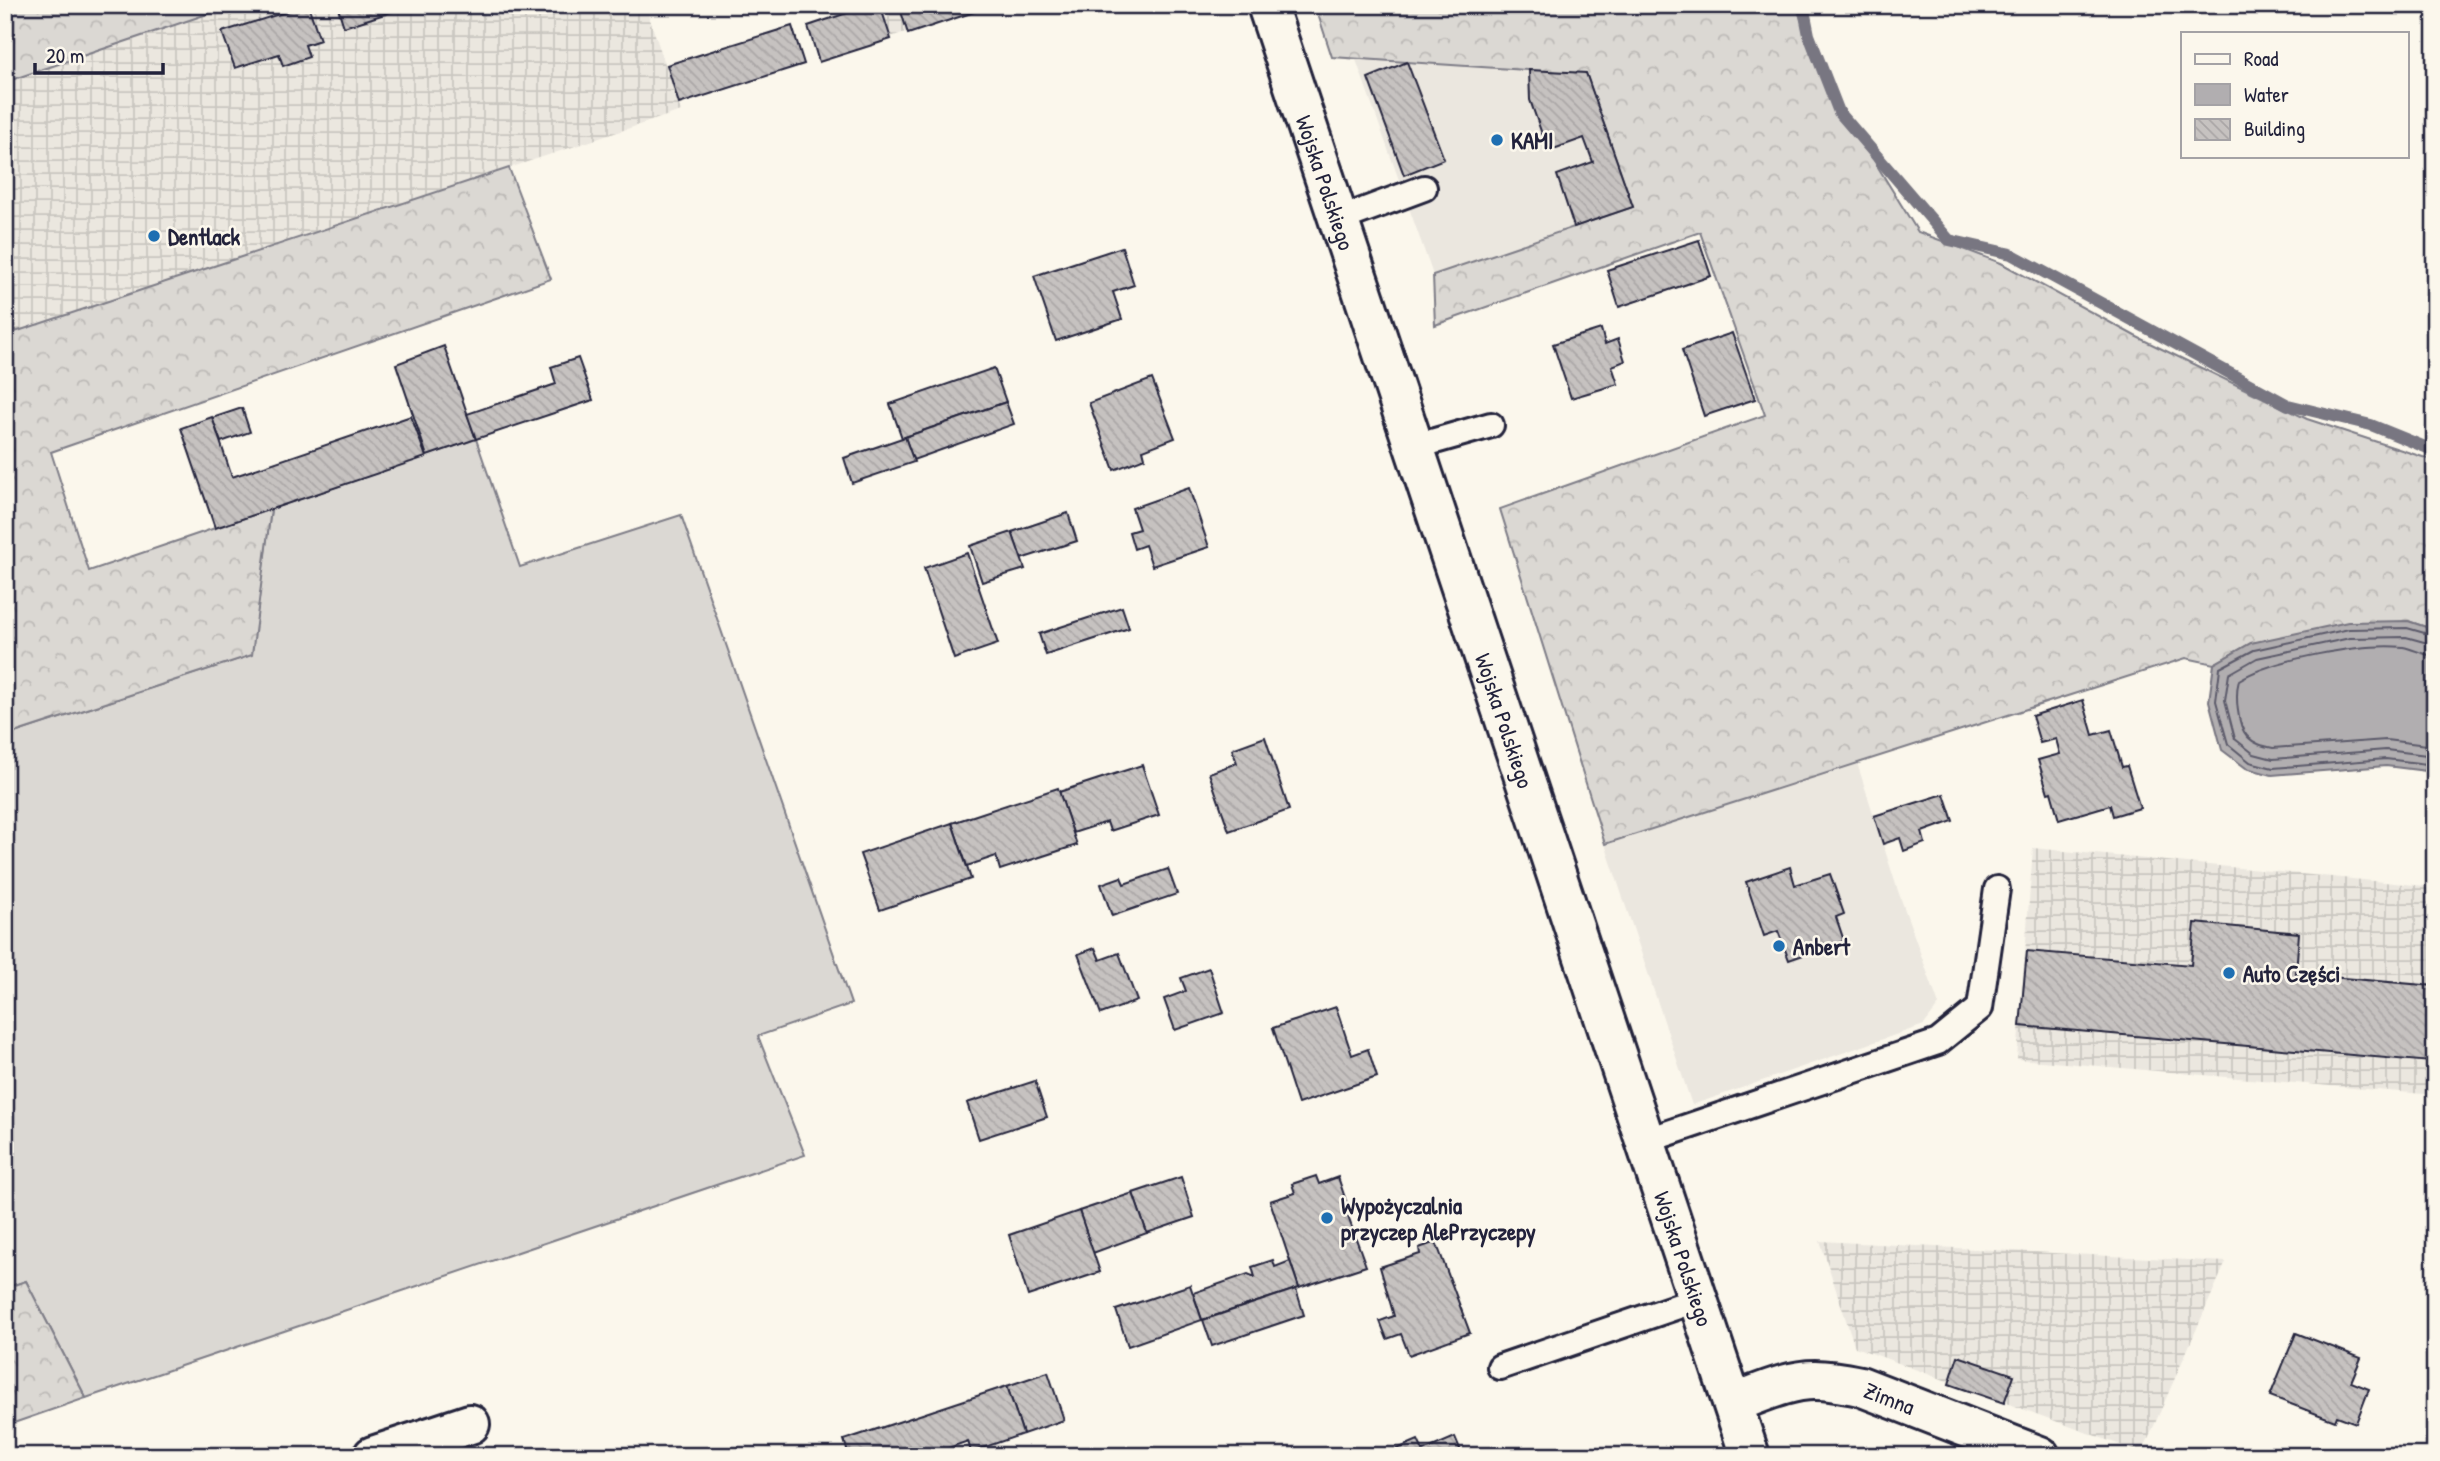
<svg xmlns="http://www.w3.org/2000/svg" width="2440" height="1461" font-family="'Patrick Hand',sans-serif">
<defs>
<pattern id="industrial-grid" width="8" height="8" patternUnits="userSpaceOnUse" patternTransform="scale(1.75)"><rect width="8" height="8" fill="#ebe7df"/><path d="M0 4h8M4 0v8" fill="none" stroke="#c9c6c0"/></pattern>
<pattern id="forest-crowns" width="20" height="18" patternUnits="userSpaceOnUse" patternTransform="scale(1.75)"><rect width="20" height="18" fill="#dbd8d3"/><path d="M2 6a3 3 0 1 1 6 0M12 15a3 3 0 1 1 6 0" fill="none" stroke="#bcb9b6"/></pattern>
<pattern id="building-back-hatch" width="6" height="6" patternUnits="userSpaceOnUse" patternTransform="scale(1.75)"><rect width="6" height="6" fill="#c6c2c0"/><path d="M-1 5l2 2M0 0l6 6M5-1l2 2" fill="none" stroke="#aaa6a6"/></pattern>
</defs>
<rect width="100%" height="100%" fill="#fbf7ec"/>
<filter id="ink" filterUnits="userSpaceOnUse"><feTurbulence type="fractalNoise" baseFrequency=".0143" numOctaves="2"/><feDisplacementMap in="SourceGraphic" scale="14" xChannelSelector="R" yChannelSelector="G"/><feConvolveMatrix kernelMatrix="1 2 1 2 8 2 1 2 1" color-interpolation-filters="sRGB"/></filter>
<g filter="url(#ink)">
<!-- built -->
<g fill="#ebe7df">
<polygon points="1355,57 1586,73 1633,207 1433,275"/>
<polygon points="1857,763 1897,888 1939,1005 1924,1025 1692,1105 1605,844"/>
</g>
<!-- industrial -->
<g fill="url(#industrial-grid)">
<polygon points="234,5 645,5 681,111 14,332 5,304 5,82"/>
<polygon points="876,5 989,5 887,38"/>
<polygon points="2033,848 2435,887 2435,1095 2017,1059"/>
<polygon points="1820,1241 2226,1262 2142,1453 1855,1347"/>
</g>
<!-- grass -->
<polygon fill="#dbd8d3" stroke="#7e7d87" stroke-width="2" points="476,439 520,567 681,515 851,1004 758,1036 805,1155 86,1398 26,1281 5,1288 5,736 251,655 271,509"/>
<!-- forest -->
<g fill="url(#forest-crowns)" stroke="#7e7d87" stroke-width="2">
<polygon points="5,5 234,5 5,82"/>
<polygon points="1315,5 1796,5 1820,73 1918,232 2001,263 2135,336 2307,419 2435,461 2435,630 2408,621 2251,643 2214,664 2186,658 1605,844 1500,509 1765,415 1700,232 1435,325 1433,275 1633,207 1586,74 1332,57"/>
<polygon points="509,168 551,279 51,452 89,571 271,509 252,655 5,736 5,304 15,332"/>
<polygon points="26,1281 86,1398 5,1426 5,1288"/>
</g>
<!-- water -->
<polygon fill="#b1aeb0" stroke="#787681" stroke-width="2" points="2408,621 2435,630 2435,772 2386,766 2272,775 2246,768 2222,750 2209,701 2214,664 2251,643 2348,622"/>
<g fill="none" stroke-linecap="round" stroke-linejoin="round">
<!-- shore -->
<g stroke="#5b5a6a" stroke-width="2">
<polyline points="2435,636 2407,628 2349,629 2254,650 2220,668 2216,701 2228,744 2250,762 2273,768 2386,759 2435,765"/>
<polyline points="2435,645 2406,637 2350,638 2257,658 2229,674 2225,700 2235,739 2254,754 2273,759 2386,750 2435,756"/>
<path d="M2435 656C2423 655 2414 649 2403 647 2362 643 2273 659 2239 680 2235 694 2237 725 2247 736 2254 744 2263 746 2273 748L2386 740 2435 746"/>
</g>
<!-- stream -->
<polyline stroke="#787681" stroke-width="12" points="1803,5 1809,35 1839,112 1949,240 2011,254 2288,405 2371,425 2435,451"/>
</g>
<!-- building -->
<g fill="url(#building-back-hatch)" stroke="#22223b" stroke-width="2">
<polygon points="308,5 320,40 305,45 309,57 283,66 279,54 235,68 222,32"/>
<polygon points="337,5 413,5 344,27"/>
<polygon points="871,5 880,5 891,39 819,62 808,26"/>
<polygon points="899,5 979,5 980,10 908,34"/>
<polygon points="792,26 804,64 679,104 667,65"/>
<polygon points="1407,62 1444,159 1404,175 1368,78"/>
<polygon points="1529,70 1586,73 1633,207 1574,227 1557,175 1593,162 1584,138 1548,151 1530,100"/>
<polygon points="1699,240 1711,276 1619,307 1607,270"/>
<polygon points="1122,247 1134,285 1113,292 1122,319 1056,341 1034,276"/>
<polygon points="1601,329 1605,344 1618,339 1625,361 1612,366 1618,384 1571,398 1553,344"/>
<polygon points="1732,333 1755,399 1704,416 1682,350"/>
<polygon points="444,346 476,439 427,456 396,364"/>
<polygon points="578,358 593,400 476,439 467,414 556,384 551,367"/>
<polygon points="994,368 1006,402 902,438 890,404"/>
<polygon points="1152,379 1175,438 1143,450 1145,458 1114,470 1089,403"/>
<polygon points="1006,402 1014,424 913,460 905,437"/>
<polygon points="242,408 250,432 221,442 212,418"/>
<polygon points="411,416 426,457 215,528 181,428 212,417 232,477"/>
<polygon points="905,437 914,462 852,483 844,458"/>
<polygon points="1189,488 1209,547 1152,566 1145,545 1134,549 1129,532 1139,529 1132,508"/>
<polygon points="1068,513 1077,541 1021,559 1012,532"/>
<polygon points="1012,532 1025,569 982,582 970,546"/>
<polygon points="967,553 998,644 954,659 924,568"/>
<polygon points="1122,607 1129,628 1046,655 1039,634"/>
<polygon points="2083,700 2093,735 2111,730 2122,767 2127,766 2140,808 2113,816 2110,805 2059,820 2051,792 2048,793 2038,760 2060,754 2056,739 2040,743 2032,716"/>
<polygon points="1265,737 1289,810 1229,831 1209,773 1237,763 1232,749"/>
<polygon points="1142,765 1159,815 1110,831 1107,822 1073,833 1059,792"/>
<polygon points="1058,788 1077,845 1000,870 996,856 967,866 952,823"/>
<polygon points="1944,794 1953,821 1922,832 1925,843 1904,851 1900,838 1883,844 1874,816"/>
<polygon points="952,823 971,879 880,910 860,854"/>
<polygon points="1790,867 1795,885 1830,874 1844,914 1836,917 1844,941 1789,960 1778,931 1764,936 1746,882"/>
<polygon points="1168,869 1177,894 1112,916 1101,884 1121,877 1124,884"/>
<polygon points="2195,923 2299,933 2296,974 2435,986 2431,1062 2020,1026 2027,951 2191,965"/>
<polygon points="1095,948 1100,960 1119,953 1137,1001 1101,1014 1078,954"/>
<polygon points="1209,968 1224,1013 1175,1030 1164,999 1186,991 1181,978"/>
<polygon points="1336,1007 1352,1055 1368,1049 1377,1077 1298,1104 1273,1028"/>
<polygon points="1035,1081 1047,1117 979,1139 967,1103"/>
<polygon points="1316,1176 1319,1184 1338,1177 1349,1210 1346,1211 1366,1266 1299,1288 1270,1201 1295,1193 1292,1184"/>
<polygon points="1181,1177 1194,1217 1147,1233 1133,1193"/>
<polygon points="1133,1193 1147,1233 1093,1253 1079,1211"/>
<polygon points="1079,1211 1100,1272 1028,1296 1009,1235"/>
<polygon points="1436,1242 1470,1333 1409,1355 1401,1334 1387,1339 1380,1321 1394,1316 1380,1267 1420,1254 1419,1248"/>
<polygon points="1273,1260 1275,1267 1290,1261 1299,1288 1202,1320 1193,1293 1248,1274 1255,1277 1252,1267"/>
<polygon points="1190,1285 1202,1320 1128,1346 1116,1310"/>
<polygon points="1296,1289 1304,1315 1212,1346 1203,1320"/>
<polygon points="2296,1333 2361,1358 2351,1382 2369,1389 2356,1423 2337,1416 2335,1421 2270,1396"/>
<polygon points="2435,1333 2435,1358 2427,1355"/>
<polygon points="1958,1356 2014,1375 2004,1403 1949,1384"/>
<polygon points="1048,1372 1064,1420 1023,1434 1007,1386"/>
<polygon points="1007,1386 1023,1434 971,1452 968,1441 926,1456 849,1456 844,1440"/>
<polygon points="1455,1437 1463,1456 1394,1456 1392,1451 1418,1440 1423,1451"/>
</g>
<g fill="none" stroke-linecap="round" stroke-linejoin="round">
<defs>
<g id="service">
<polyline points="1338,220 1424,188"/>
<polyline points="1414,447 1491,425"/>
<polyline points="1645,1141 1938,1042 1980,1008 1997,889"/>
<polyline points="1500,1367 1699,1299"/>
</g>
<g id="minor">
<path id="s1" d="M1733 1403C1759 1394 1787 1380 1815 1380 1830 1380 1845 1383 1860 1386L2040 1456"/>
<polyline points="373,1456 470,1424"/>
</g>
<g id="secondary">
<path id="s2" d="M1267 5 1750 1456"/>
</g>
</defs>
<!-- service casing -->
<use href="#service" stroke="#22223b" stroke-width="30"/>
<!-- minor casing -->
<use href="#minor" stroke="#22223b" stroke-width="44"/>
<!-- secondary casing -->
<use href="#secondary" stroke="#22223b" stroke-width="44"/>
<!-- service -->
<use href="#service" stroke="#fbf7ec" stroke-width="24"/>
<!-- minor -->
<use href="#minor" stroke="#fbf7ec" stroke-width="38"/>
<!-- secondary -->
<use href="#secondary" stroke="#fbf7ec" stroke-width="38"/>
</g>
</g>
<!-- markers -->
<g fill="#1f6fb2" stroke="#fbf7ec" stroke-width="2.5">
<circle cx="1497" cy="140" r="7"/>
<circle cx="154" cy="236" r="7"/>
<circle cx="1779" cy="946" r="7"/>
<circle cx="2229" cy="973" r="7"/>
<circle cx="1327" cy="1218" r="7"/>
</g>
<g text-anchor="middle" dominant-baseline="central" stroke-width="5" stroke-linejoin="round" paint-order="stroke">
<!-- poi labels -->
<g font-size="23" font-weight="bold" fill="#22223b" stroke="#fbf7ec" text-anchor="start">
<text x="1511" y="140">KAMI</text>
<text x="168" y="236">Dentlack</text>
<text x="1793" y="946">Anbert</text>
<text x="2243" y="973">Auto Części</text>
<text x="1341" y="1205">Wypożyczalnia<tspan x="1341" dy="26">przyczep AlePrzyczepy</tspan></text>
</g>
<!-- street labels -->
<g font-size="23" fill="#22223b" stroke="#fbf7ec">
<text stroke="none"><textPath href="#s2" startOffset="187">Wojska Polskiego</textPath></text>
<text stroke="none"><textPath href="#s2" startOffset="754">Wojska Polskiego</textPath></text>
<text stroke="none"><textPath href="#s2" startOffset="1321">Wojska Polskiego</textPath></text>
<text stroke="none"><textPath href="#s1" startOffset="163">Zimna</textPath></text>
</g>
</g>
<!-- margin -->
<rect width="2440" height="1461" fill="none" stroke="#fbf7ec" stroke-width="28"/>
<rect x="14" y="14" width="2412" height="1433" fill="none" stroke="#22223b" stroke-width="2.5" filter="url(#ink)"/>
<!-- legend -->
<rect x="2181" y="32" width="228" height="126" fill="#fbf7ec" stroke="#a4a2a5" stroke-width="2"/>
<rect x="2195" y="54" width="35" height="10" fill="#fbf7ec" stroke="#a4a2a5" stroke-width="2"/>
<text x="2244" y="66" font-size="21" fill="#22223b">Road</text>
<rect x="2195" y="84" width="35" height="21" fill="#b1aeb0" stroke="#a4a2a5" stroke-width="2"/>
<text x="2244" y="102" font-size="21" fill="#22223b">Water</text>
<rect x="2195" y="119" width="35" height="21" fill="url(#building-back-hatch)" stroke="#a4a2a5" stroke-width="2"/>
<text x="2244" y="136" font-size="21" fill="#22223b">Building</text>
<!-- scale -->
<path d="M35 63v10h128v-10" fill="none" stroke="#22223b" stroke-width="3.5"/>
<text x="46" y="63" font-size="21" fill="#22223b" stroke="#fbf7ec" stroke-width="5" paint-order="stroke">20 m</text>
</svg>
